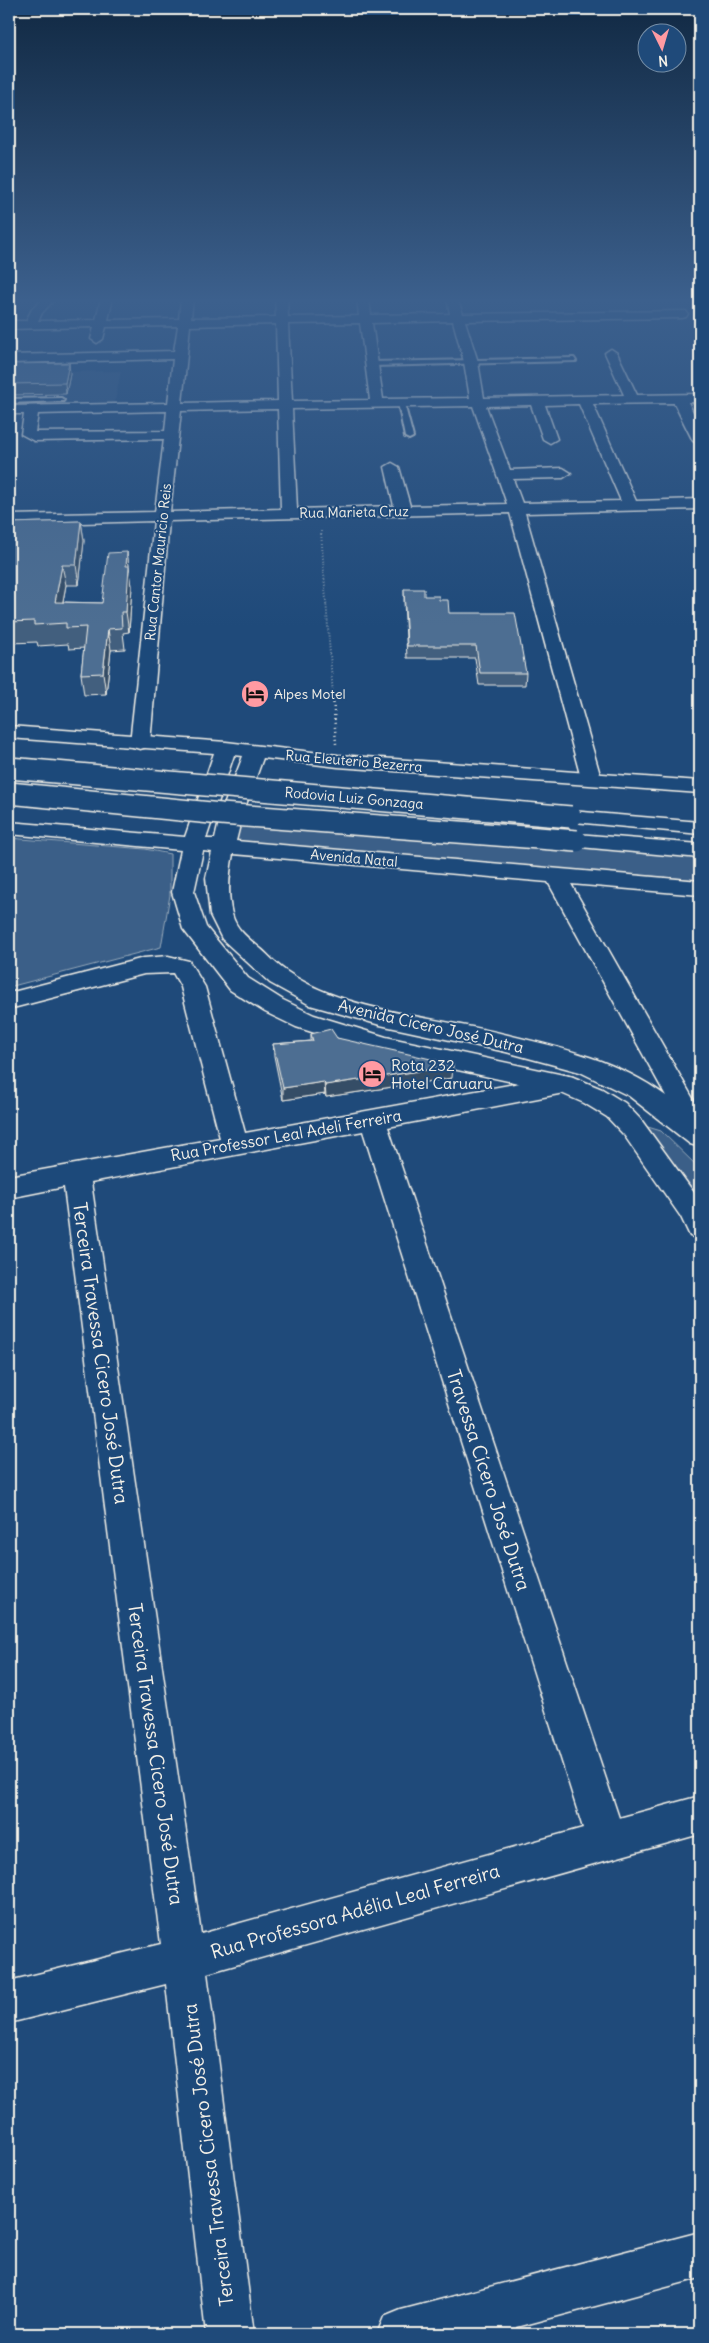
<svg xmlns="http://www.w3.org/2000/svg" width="709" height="2343" font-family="Delius,sans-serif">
<rect width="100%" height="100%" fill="#1f4a7a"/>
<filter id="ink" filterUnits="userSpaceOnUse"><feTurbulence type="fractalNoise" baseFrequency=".02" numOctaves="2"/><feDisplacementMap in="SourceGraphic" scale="10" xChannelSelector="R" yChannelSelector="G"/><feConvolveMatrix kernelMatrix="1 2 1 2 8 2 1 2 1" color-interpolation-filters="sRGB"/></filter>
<g filter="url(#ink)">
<!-- built -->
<polygon fill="#2d5581" points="121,371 114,407 9,409 9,373"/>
<!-- green -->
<g fill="#3a5f88" stroke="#97a8b8">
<polygon points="241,812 700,852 700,880 236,843"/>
<polygon points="9,838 145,849 170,854 170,895 161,947 9,987"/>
<polygon points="638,1124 661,1131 698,1167 700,1171 700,1214"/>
</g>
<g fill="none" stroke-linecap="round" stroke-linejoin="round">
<defs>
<g id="lane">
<polygon points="574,358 576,361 372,366 369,364 372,362"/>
<polygon points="61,398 64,400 63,401 9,403 9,399"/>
<polygon points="401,401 404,403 413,437 409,439 405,437 398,403"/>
</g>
<g id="street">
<path d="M44 298H56L42 313 38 321 96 320 101 298H113L108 320 179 319 181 298H193L191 318 276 317 275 298H287L288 317 359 316 357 298H369L371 315 450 314 447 298H457L463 314 686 311 688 314 686 317 682 318 465 321 478 362 484 398 624 395 605 353 611 349 617 353 637 395 700 394V402H688L700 427V445L693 441 674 403 593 404 636 501 700 499V509L525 513 601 778 598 782 591 784 584 782 581 778 510 513 169 521 150 743 147 747 140 749 133 747 130 743 154 521 9 525V515L155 512 164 439 34 441 21 434 24 414H9V406L168 403 173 359 9 363V355L174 351 178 326 106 327 103 339 97 343 91 339 94 327 9 329V321H26L32 309ZM453 321 464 362 470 398 383 399 372 323ZM360 323 370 400 292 401 288 324ZM276 324 278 401 182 403 190 326ZM579 404 621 501 522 503 513 479 563 478 571 473 563 468 510 470 486 406 531 405 543 439 550 443 557 439 545 405ZM473 406 507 504 410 506 399 467 392 463 385 467 394 506 297 509 292 409ZM278 409 281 509 170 512 181 411ZM167 411 165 431 35 432 38 414Z"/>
<path d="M168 956 189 961 205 987 245 1133 564 1075 573 1077 577 1084 573 1091 564 1093 388 1127 619 1818 700 1796V1834L207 1973 254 2334H206L166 1984 9 2023V1981L161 1944 64 1187 9 1198V1176L220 1138 181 987 173 973 144 974 9 1009V993L144 958ZM363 1131 583 1828 201 1934 91 1182Z"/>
<polygon points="700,2232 700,2278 517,2327 518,2334 377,2334 384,2317 401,2310"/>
</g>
<path id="secondary" d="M9 726 226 742 338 755 700 781V793L338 767 263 758 243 813 236 841 700 881V895L571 884 700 1111V1147L690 1144 629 1096 580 1072 506 1052 380 1025 310 1005 270 983 222 939 210 915 206 878 212 852 203 851 194 892 206 927 248 978 283 1000 314 1015 386 1037 573 1077 602 1089 625 1103 642 1121 700 1201V1239L690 1236 681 1217 624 1135 607 1117 584 1103 559 1092 375 1052 296 1027 265 1012 230 990 183 929 172 892 181 850 9 834V822L185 837 214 753 9 738ZM234 755 243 756 221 813 215 839H206ZM233 854 548 882 666 1096C619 1061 563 1048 508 1035 439 1017 346 1013 286 971 277 965 269 956 261 949 249 939 236 930 232 914 227 894 229 874 233 854Z"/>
<g id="highway">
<polygon points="571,811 700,822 700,834 564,821 560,817 564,813"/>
<polygon points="577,834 700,844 700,858 569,846 566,841 569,836"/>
</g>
</defs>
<!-- lane casing -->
<use href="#lane" stroke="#f4f1e8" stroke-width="4"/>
<!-- street casing -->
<use href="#street" stroke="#f4f1e8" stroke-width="3"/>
<!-- secondary casing -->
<use href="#secondary" stroke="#f4f1e8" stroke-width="3"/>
<!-- highway casing -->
<use href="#highway" stroke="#f4f1e8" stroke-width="3"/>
<!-- path-far1 -->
<polyline stroke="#f4f1e8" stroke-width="2" stroke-dasharray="0.5 2.5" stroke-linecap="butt" points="321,531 333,696"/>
<!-- path -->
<polyline stroke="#f4f1e8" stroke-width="2.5" stroke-dasharray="1 3" stroke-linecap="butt" points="333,695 336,744"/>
<!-- lane -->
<use href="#lane" fill="#1f4a7a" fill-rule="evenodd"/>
<!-- street -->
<use href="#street" fill="#1f4a7a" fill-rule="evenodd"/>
<!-- secondary -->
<use href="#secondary" fill="#1f4a7a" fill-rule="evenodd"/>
<!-- highway -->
<use href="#highway" fill="#1f4a7a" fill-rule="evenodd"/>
<defs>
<g id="highway-bridge">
<polyline points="9,768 571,817"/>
<polyline points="9,793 221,814 577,841"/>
</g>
</defs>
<!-- highway-bridge casing -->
<use href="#highway-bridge" stroke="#f4f1e8" stroke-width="24" stroke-linecap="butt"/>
<!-- highway-bridge -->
<use href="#highway-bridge" stroke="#1f4a7a" stroke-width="21"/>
</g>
<!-- wall -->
<g fill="#425f7e" stroke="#f4f1e8">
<polygon points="69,363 70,374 66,394 9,395 9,364"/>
<polygon points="81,521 84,541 79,585 66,585 63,602 102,603 127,552 132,586 129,632 123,633 125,649 111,650 106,694 84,695 81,674 84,648 69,649 68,644 38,646 37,642 10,643 9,638 9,523"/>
<polygon points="404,589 424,596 526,673 525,685 479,685 475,658 407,658 404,601"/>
<polygon points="311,1034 337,1038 452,1078 326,1097 325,1094 283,1100 274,1056 273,1044 311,1041"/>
</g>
<!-- shaded-wall -->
<g fill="#364d66" stroke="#f4f1e8">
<polygon points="69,363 70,374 66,394 65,383"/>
<polygon points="81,521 84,541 79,585 76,565"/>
<polygon points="127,552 132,586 129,632 126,612 126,566"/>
<polygon points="62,565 66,585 59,622 55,602"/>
<polygon points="108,629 111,650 106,694 103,673"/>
<polygon points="453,1066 452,1078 326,1097 325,1085"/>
<polygon points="324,1082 325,1094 283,1100 283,1088"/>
</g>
<!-- building -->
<g fill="#4d6e92" stroke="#f4f1e8">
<polygon points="69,363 65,383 9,384 9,364"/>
<polygon points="81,521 76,565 62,565 55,602 102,603 108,553 127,552 126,566 129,566 126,612 121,612 122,628 108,629 103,673 81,674 86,627 66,628 66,623 34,625 34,621 9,622 9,523"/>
<polygon points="404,589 424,589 424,596 439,596 439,600 448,600 449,613 515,613 526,673 480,673 476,646 407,646"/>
<polygon points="331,1029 337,1038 453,1064 453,1066 325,1085 324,1082 283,1088 273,1044 313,1041 311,1034"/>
</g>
</g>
<!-- sky -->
<linearGradient id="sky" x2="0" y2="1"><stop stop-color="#112943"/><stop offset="0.48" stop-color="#3c608d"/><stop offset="1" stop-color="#3c608d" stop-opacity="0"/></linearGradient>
<rect width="709" height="626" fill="url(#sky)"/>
<!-- icons -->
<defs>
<symbol id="hotel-disc" viewBox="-11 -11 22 22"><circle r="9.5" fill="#ff9aa2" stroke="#1f4a7a"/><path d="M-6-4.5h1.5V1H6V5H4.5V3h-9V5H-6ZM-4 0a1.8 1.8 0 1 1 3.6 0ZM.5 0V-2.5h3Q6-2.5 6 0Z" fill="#111"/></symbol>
</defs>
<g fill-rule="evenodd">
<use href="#hotel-disc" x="239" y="678" width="32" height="32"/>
<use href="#hotel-disc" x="356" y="1058" width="32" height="32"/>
</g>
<g text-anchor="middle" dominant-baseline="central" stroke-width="4" stroke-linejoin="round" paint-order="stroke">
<!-- far-street labels -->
<g font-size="14" fill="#f4f1e8" stroke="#1f4a7a">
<text transform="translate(354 512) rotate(-1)">Rua Marieta Cruz</text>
<text transform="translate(158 562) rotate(-84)">Rua Cantor Mauricio Reis</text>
<text transform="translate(354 761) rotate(5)">Rua Eleuterio Bezerra</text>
<text transform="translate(354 798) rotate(5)">Rodovia Luiz Gonzaga</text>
<text transform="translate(354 858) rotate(5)">Avenida Natal</text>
</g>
<!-- far-poi labels -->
<g font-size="14" fill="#f4f1e8" stroke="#1f4a7a" text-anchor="start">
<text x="274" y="694">Alpes Motel</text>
</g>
<!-- street labels -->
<g font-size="16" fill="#f4f1e8" stroke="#1f4a7a">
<text transform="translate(431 1026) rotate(13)">Avenida Cícero José Dutra</text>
<text transform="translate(286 1135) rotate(-10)">Rua Professor Leal Adeli Ferreira</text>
</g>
<!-- poi labels -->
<g font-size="16" fill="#f4f1e8" stroke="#1f4a7a" text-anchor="start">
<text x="391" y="1065">Rota 232<tspan x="391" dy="18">Hotel Caruaru</tspan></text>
</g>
<!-- near-street labels -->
<g font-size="19" fill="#f4f1e8" stroke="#1f4a7a">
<text transform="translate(101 1353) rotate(82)">Terceira Travessa Cicero José Dutra</text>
<text transform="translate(489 1480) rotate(72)">Travessa Cícero José Dutra</text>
<text transform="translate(156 1754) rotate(82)">Terceira Travessa Cicero José Dutra</text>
<text transform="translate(355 1911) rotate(-16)">Rua Professora Adélia Leal Ferreira</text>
<text transform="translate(208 2155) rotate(-97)">Terceira Travessa Cicero José Dutra</text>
</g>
</g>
<!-- margin -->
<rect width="709" height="2343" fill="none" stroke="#1f4a7a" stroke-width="30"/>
<rect x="15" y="15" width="679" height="2313" fill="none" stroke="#f4f1e8" stroke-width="2" filter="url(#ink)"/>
<!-- north arrow -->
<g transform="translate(662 48) rotate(175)"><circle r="24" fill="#1f4a7a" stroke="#748da6"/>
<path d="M0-4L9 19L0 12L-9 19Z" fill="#ff9aa2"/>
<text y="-8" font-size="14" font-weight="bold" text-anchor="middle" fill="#f4f1e8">N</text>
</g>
</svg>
